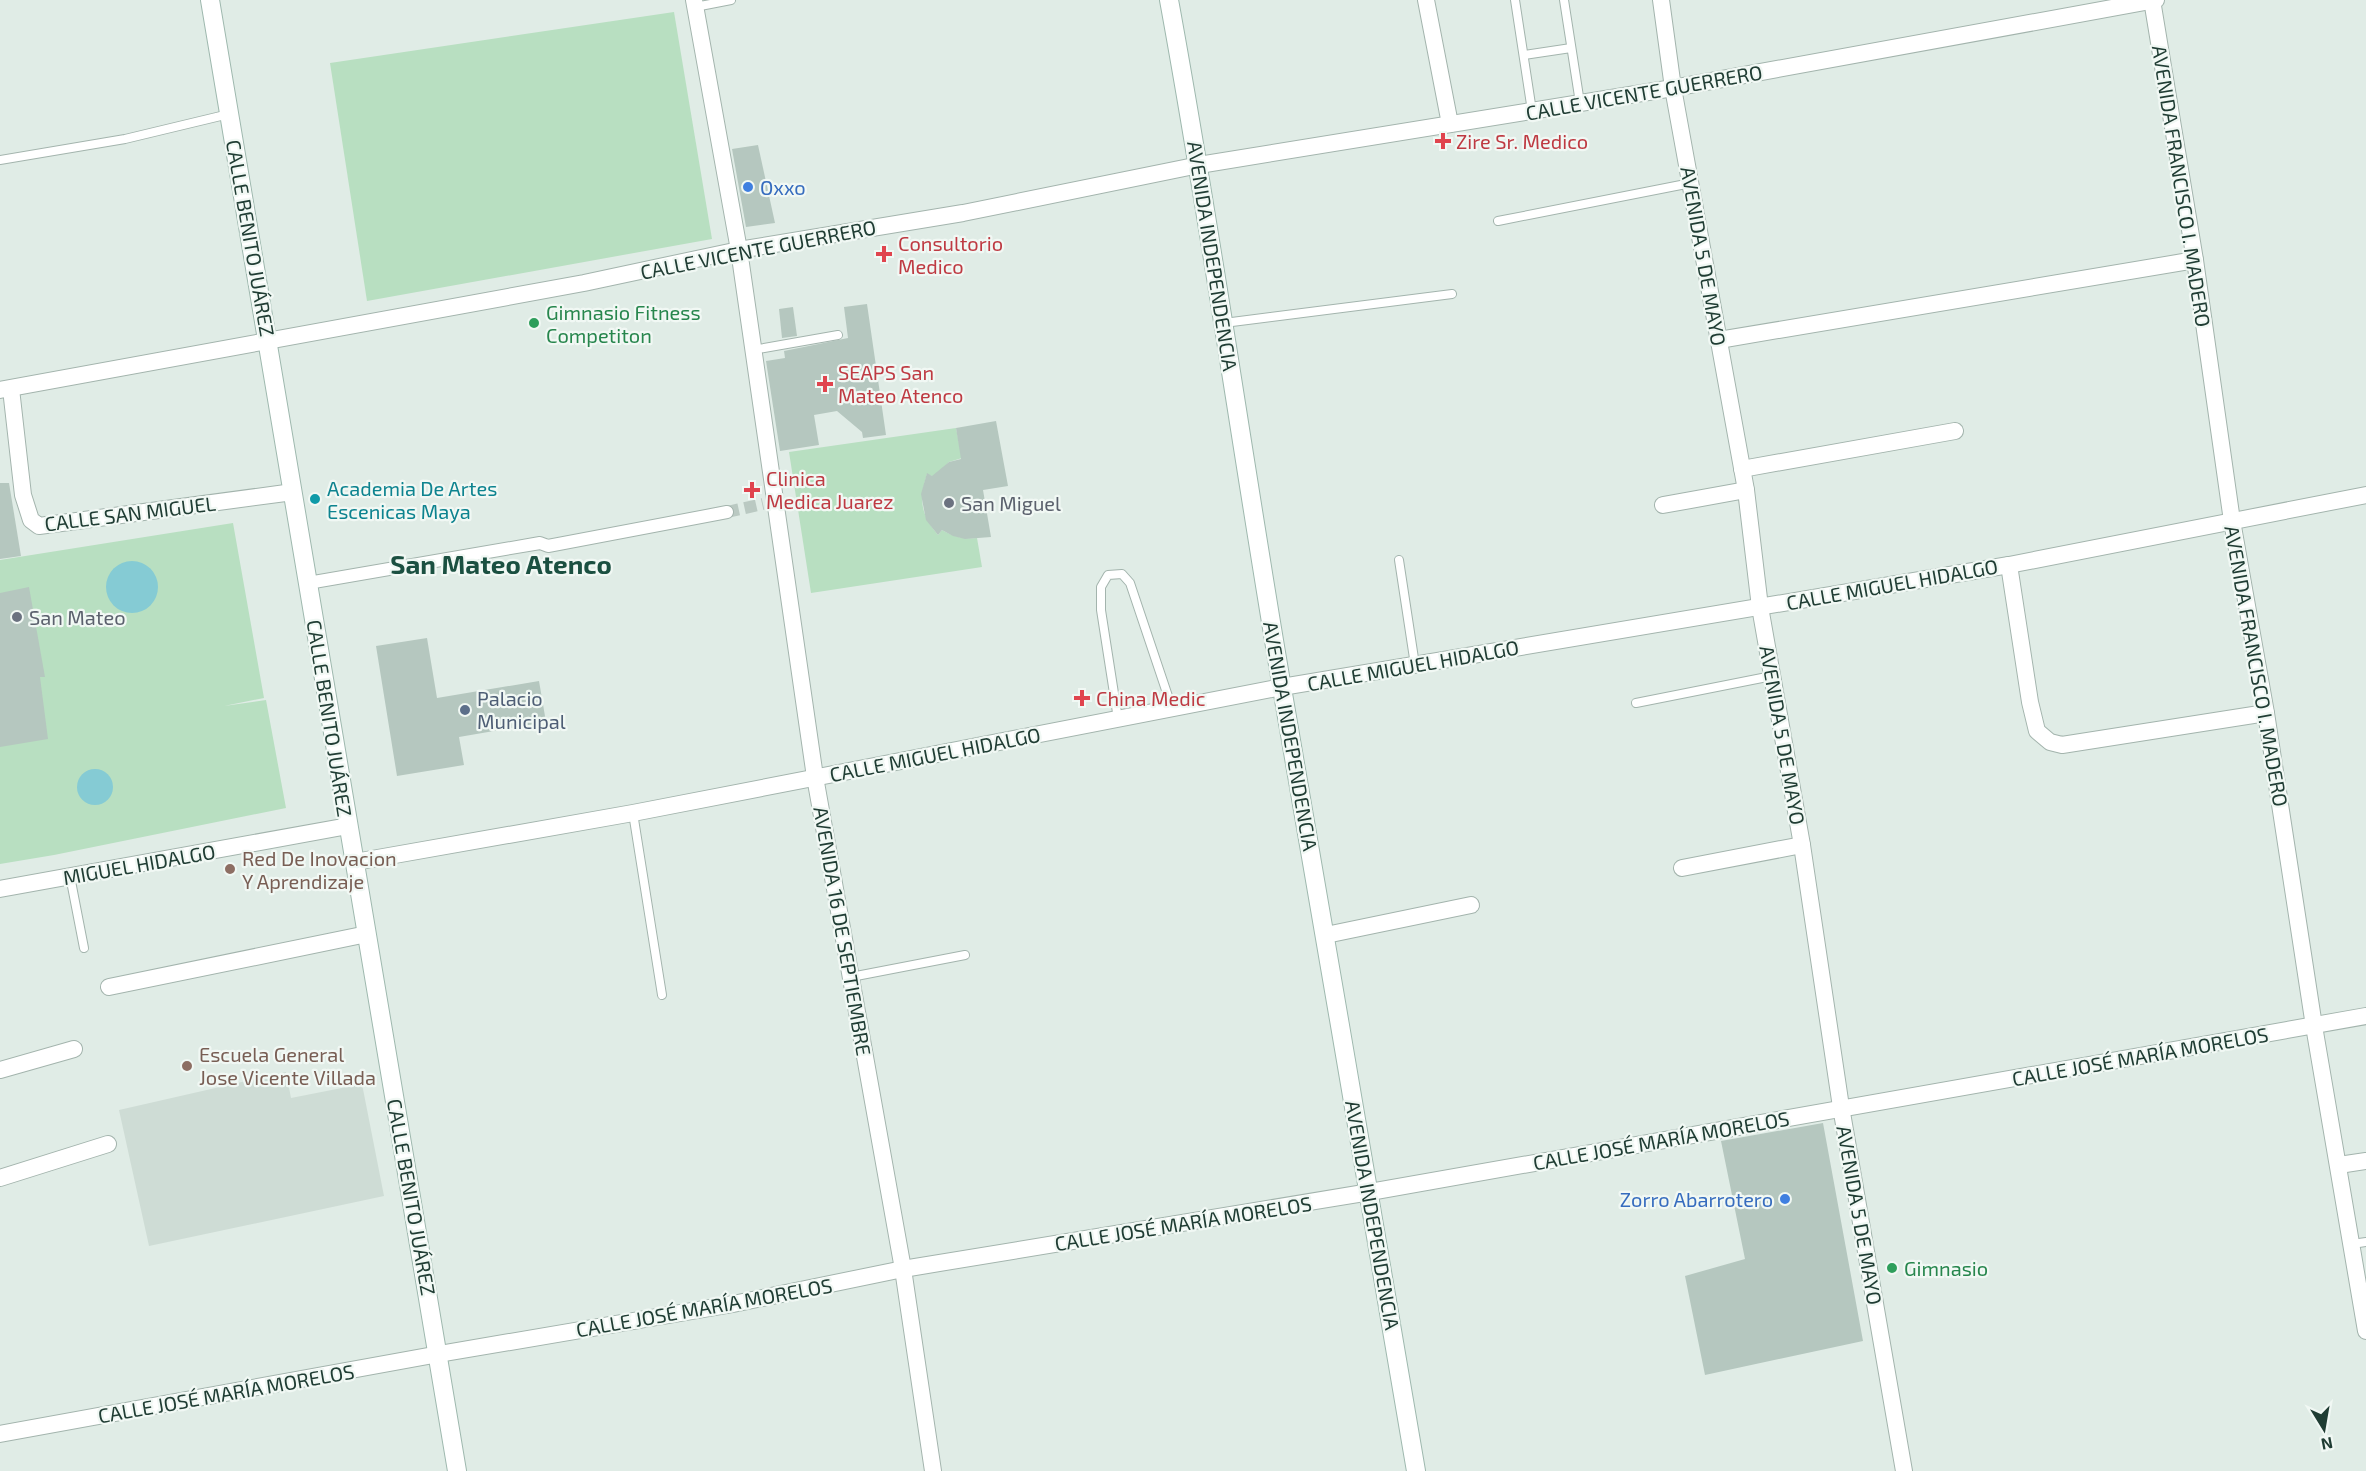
<svg xmlns="http://www.w3.org/2000/svg" width="2366" height="1471" font-family="'Exo 2',sans-serif">
<rect width="100%" height="100%" fill="#e0ece6"/>
<!-- built -->
<polygon fill="#cedcd5" points="286,1072 291,1098 362,1084 384,1196 149,1246 119,1110"/>
<!-- green -->
<g fill="#b8dfc1">
<polygon points="674,12 712,239 367,301 330,63"/>
<path d="M956 428 962 458 949 462 934 477 927 474C919 500 920 513 938 535L942 530C954 537 963 539 977 538L982 567 811 593 789 452Z"/>
<polygon points="233,523 264,698 224,706 266,700 286,808 54,855 0,864 0,560"/>
</g>
<!-- water -->
<g fill="#85cbd4">
<circle cx="132" cy="587" r="26"/>
<circle cx="95" cy="787" r="18"/>
</g>
<!-- building -->
<g fill="#b5c7bf">
<polygon points="758,145 775,223 746,227 732,149"/>
<polygon points="867,304 886,435 863,438 862,432 837,411 814,415 819,445 780,451 766,361 785,358 784,351 848,338 844,307"/>
<polygon points="793,307 797,336 782,338 779,309"/>
<polygon points="996,421 1008,486 983,490 991,537 965,539 953,536 942,530 938,535 926,520 921,494 927,473 932,476 949,462 961,459 956,428"/>
<polygon points="0,483 9,483 21,556 0,559"/>
<polygon points="29,587 45,677 40,677 48,739 0,747 0,593"/>
<polygon points="427,638 437,698 539,681 546,722 459,737 464,765 397,776 376,646"/>
<polygon points="1823,1123 1863,1341 1705,1375 1685,1276 1745,1259 1721,1141"/>
</g>
<g fill="none" stroke-linecap="round" stroke-linejoin="round">
<!-- pedestrian-tunnel -->
<polyline stroke="#bac9c2" stroke-width="12" stroke-dasharray="12 6" stroke-linecap="butt" points="727,512 763,504"/>
<defs>
<g id="service">
<polyline points="1515,0 1532,111"/>
<polyline points="1564,0 1580,103"/>
<polyline points="695,7 731,0"/>
<polyline points="1524,55 1571,48"/>
<polyline points="0,160 125,139 229,114"/>
<polyline points="1498,221 1691,183"/>
<polyline points="1224,323 1452,294"/>
<polyline points="753,350 838,335"/>
<polyline points="1399,560 1415,665"/>
<polyline points="1636,703 1772,676"/>
<polyline points="1118,719 1101,610 1101,587 1108,575 1122,574 1130,583 1172,708"/>
<polyline points="633,813 662,995"/>
<polyline points="70,876 84,948"/>
<polyline points="851,977 965,955"/>
<polyline points="2352,1244 2366,1242"/>
</g>
<polyline id="pedestrian" points="308,583 540,543 548,546 727,512"/>
<g id="minor">
<polyline points="694,0 739,250 815,777 903,1269 933,1471"/>
<polyline points="1426,0 1450,124"/>
<polyline points="1661,0 1673,88 1746,490 1760,607 1802,845 1841,1107 1904,1471"/>
<polyline points="2152,0 2195,260 2232,521 2266,713 2314,1026 2366,1331"/>
<polyline points="1719,340 2195,260"/>
<polyline points="11,389 23,495 31,520 39,526 293,492"/>
<polyline points="0,390 584,283 739,250 963,213 1199,165 1673,88 2156,0"/>
<polyline points="1742,469 1955,431"/>
<polyline points="1663,505 1746,490"/>
<polyline points="2009,565 2030,702 2037,731 2050,742 2062,745 2266,713"/>
<polyline points="355,862 633,813 1282,687 2009,565 2366,495"/>
<polyline points="1682,868 1802,845"/>
<polyline points="0,889 348,826"/>
<polyline points="1326,935 1471,905"/>
<polyline points="109,987 367,934"/>
<polyline points="0,1070 74,1049"/>
<polyline points="2339,1165 2366,1161"/>
<polyline points="0,1178 108,1144"/>
<polyline points="0,1434 439,1354 733,1304 903,1269 1370,1192 2366,1016"/>
</g>
<g id="secondary">
<polyline points="210,0 457,1471"/>
<path d="M1169 0C1211 229 1243 459 1282 688 1326 949 1373 1210 1416 1471"/>
</g>
</defs>
<!-- service casing -->
<use href="#service" stroke="#a3b4ad" stroke-width="10"/>
<!-- pedestrian casing -->
<use href="#pedestrian" stroke="#a3b4ad" stroke-width="14"/>
<!-- minor casing -->
<use href="#minor" stroke="#a3b4ad" stroke-width="18"/>
<!-- secondary casing -->
<use href="#secondary" stroke="#9eb8ae" stroke-width="20"/>
<!-- service -->
<use href="#service" stroke="#fff" stroke-width="8"/>
<!-- pedestrian -->
<use href="#pedestrian" stroke="#fff" stroke-width="12"/>
<!-- minor -->
<use href="#minor" stroke="#fff" stroke-width="16"/>
<!-- secondary -->
<use href="#secondary" stroke="#fff" stroke-width="18"/>
</g>
<!-- markers -->
<g fill="#e0444e" stroke="#f1f8f4" stroke-width="2">
<path d="M1440 132h6v6h6v6h-6v6h-6v-6h-6v-6h6z"/>
<path d="M881 245h6v6h6v6h-6v6h-6v-6h-6v-6h6z"/>
<path d="M822 375h6v6h6v6h-6v6h-6v-6h-6v-6h6z"/>
<path d="M749 481h6v6h6v6h-6v6h-6v-6h-6v-6h6z"/>
<path d="M1079 689h6v6h6v6h-6v6h-6v-6h-6v-6h6z"/>
</g>
<g fill="#3f7fe0" stroke="#f1f8f4" stroke-width="2">
<circle cx="748" cy="187" r="6"/>
<circle cx="1785" cy="1199" r="6"/>
</g>
<g fill="#2e9e5b" stroke="#f1f8f4" stroke-width="2">
<circle cx="534" cy="323" r="6"/>
<circle cx="1892" cy="1268" r="6"/>
</g>
<circle fill="#0f9aa8" stroke="#f1f8f4" stroke-width="2" cx="315" cy="499" r="6"/>
<g fill="#6b7280" stroke="#f1f8f4" stroke-width="2">
<circle cx="949" cy="503" r="6"/>
<circle cx="17" cy="617" r="6"/>
</g>
<circle fill="#5c6f8a" stroke="#f1f8f4" stroke-width="2" cx="465" cy="710" r="6"/>
<g fill="#8d6e63" stroke="#f1f8f4" stroke-width="2">
<circle cx="230" cy="869" r="6"/>
<circle cx="187" cy="1066" r="6"/>
</g>
<g text-anchor="middle" dominant-baseline="central" stroke-width="4.5" stroke-linejoin="round" paint-order="stroke">
<!-- street labels -->
<g font-size="20" fill="#203d34" stroke="#f1f8f4">
<text transform="translate(1644 92) rotate(-10)">CALLE VICENTE GUERRERO</text>
<text transform="translate(2182 186) rotate(81)">AVENIDA FRANCISCO I. MADERO</text>
<text transform="translate(251 238) rotate(80)">CALLE BENITO JUÁREZ</text>
<text transform="translate(758 249) rotate(-11)">CALLE VICENTE GUERRERO</text>
<text transform="translate(1213 256) rotate(81)">AVENIDA INDEPENDENCIA</text>
<text transform="translate(1704 256) rotate(80)">AVENIDA 5 DE MAYO</text>
<text transform="translate(130 513) rotate(-7)">CALLE SAN MIGUEL</text>
<text transform="translate(1892 584) rotate(-10)">CALLE MIGUEL HIDALGO</text>
<text transform="translate(1413 665) rotate(-10)">CALLE MIGUEL HIDALGO</text>
<text transform="translate(2257 666) rotate(80)">AVENIDA FRANCISCO I. MADERO</text>
<text transform="translate(330 718) rotate(81)">CALLE BENITO JUÁREZ</text>
<text transform="translate(1783 735) rotate(80)">AVENIDA 5 DE MAYO</text>
<text transform="translate(1291 736) rotate(80)">AVENIDA INDEPENDENCIA</text>
<text transform="translate(935 754) rotate(-11)">CALLE MIGUEL HIDALGO</text>
<text transform="translate(139 864) rotate(-10)">MIGUEL HIDALGO</text>
<text transform="translate(843 931) rotate(80)">AVENIDA 16 DE SEPTIEMBRE</text>
<text transform="translate(2140 1056) rotate(-10)">CALLE JOSÉ MARÍA MORELOS</text>
<text transform="translate(1661 1140) rotate(-10)">CALLE JOSÉ MARÍA MORELOS</text>
<text transform="translate(412 1197) rotate(80)">CALLE BENITO JUÁREZ</text>
<text transform="translate(1373 1215) rotate(80)">AVENIDA INDEPENDENCIA</text>
<text transform="translate(1860 1215) rotate(80)">AVENIDA 5 DE MAYO</text>
<text transform="translate(1183 1223) rotate(-9)">CALLE JOSÉ MARÍA MORELOS</text>
<text transform="translate(704 1307) rotate(-10)">CALLE JOSÉ MARÍA MORELOS</text>
<text transform="translate(226 1393) rotate(-10)">CALLE JOSÉ MARÍA MORELOS</text>
</g>
<!-- health labels -->
<g font-size="20" fill="#be3a42" stroke="#f1f8f4" text-anchor="start">
<text x="1456" y="141">Zire Sr. Medico</text>
<text x="898" y="243">Consultorio<tspan x="898" dy="23">Medico</tspan></text>
<text x="838" y="372">SEAPS San<tspan x="838" dy="23">Mateo Atenco</tspan></text>
<text x="766" y="478">Clinica<tspan x="766" dy="23">Medica Juarez</tspan></text>
<text x="1096" y="698">China Medic</text>
</g>
<!-- shop labels -->
<g font-size="20" fill="#366cbe" stroke="#f1f8f4" text-anchor="start">
<text x="760" y="187">Oxxo</text>
<text x="1773" y="1199" text-anchor="end">Zorro Abarrotero</text>
</g>
<!-- leisure labels -->
<g font-size="20" fill="#27864d" stroke="#f1f8f4" text-anchor="start">
<text x="546" y="312">Gimnasio Fitness<tspan x="546" dy="23">Competiton</tspan></text>
<text x="1904" y="1268">Gimnasio</text>
</g>
<!-- culture labels -->
<g font-size="20" fill="#0d838f" stroke="#f1f8f4" text-anchor="start">
<text x="327" y="488">Academia De Artes<tspan x="327" dy="23">Escenicas Maya</tspan></text>
</g>
<!-- worship labels -->
<g font-size="20" fill="#5b616d" stroke="#f1f8f4" text-anchor="start">
<text x="961" y="503">San Miguel</text>
<text x="29" y="617">San Mateo</text>
</g>
<!-- service labels -->
<g font-size="20" fill="#4e5e75" stroke="#f1f8f4" text-anchor="start">
<text x="477" y="698">Palacio<tspan x="477" dy="23">Municipal</tspan></text>
</g>
<!-- education labels -->
<g font-size="20" fill="#785e54" stroke="#f1f8f4" text-anchor="start">
<text x="242" y="858">Red De Inovacion<tspan x="242" dy="23">Y Aprendizaje</tspan></text>
<text x="199" y="1054">Escuela General<tspan x="199" dy="23">Jose Vicente Villada</tspan></text>
</g>
<!-- district labels -->
<g font-size="26" font-weight="bold" fill="#1b5041" stroke="#f1f8f4">
<text x="501" y="563">San Mateo Atenco</text>
</g>
</g>
<!-- north arrow -->
<g transform="translate(2324 1429) rotate(169)" stroke="#f1f8f4" stroke-width="4.5" paint-order="stroke">
<path d="M0-4.5L10 22L0 15L-10 22Z" fill="#203d34"/>
<text y="-9" font-size="16" font-weight="bold" text-anchor="middle" fill="#203d34">N</text>
</g>
</svg>
